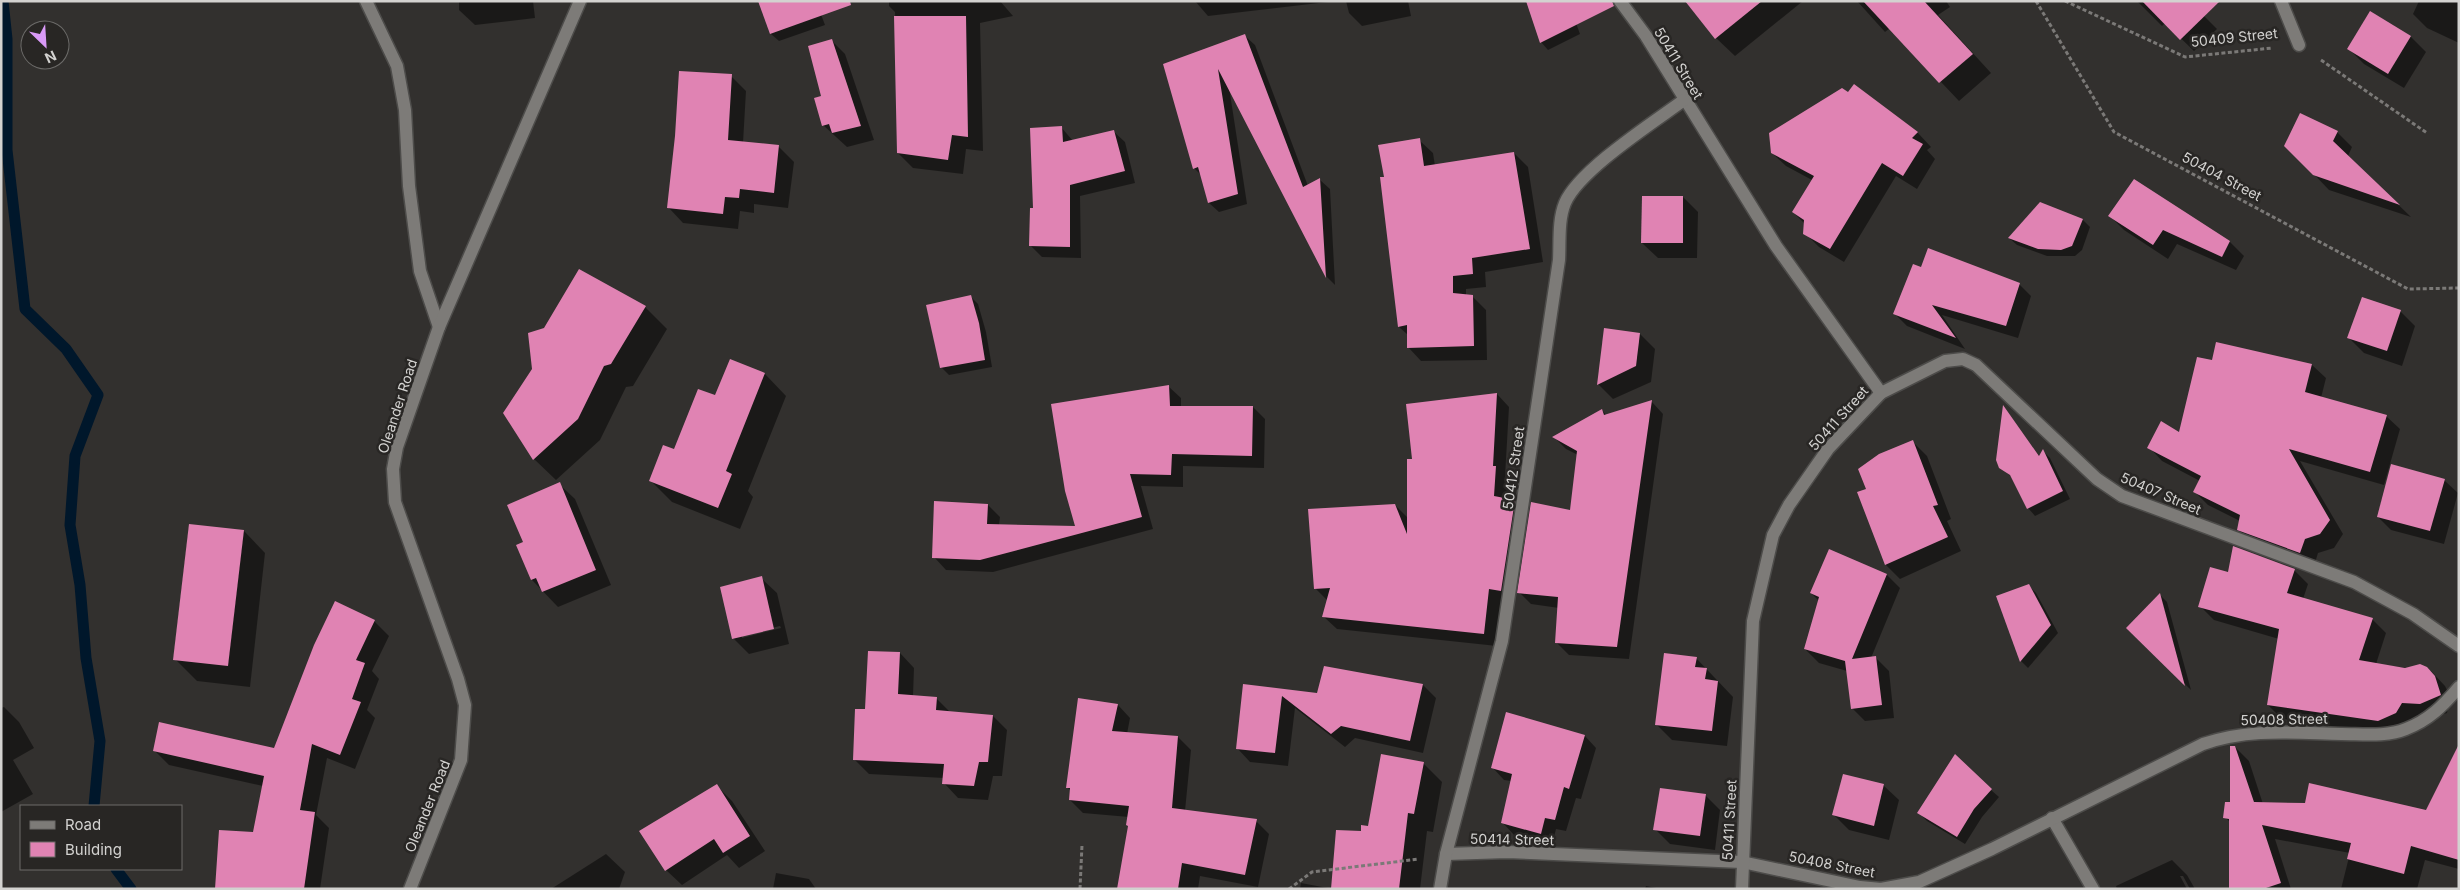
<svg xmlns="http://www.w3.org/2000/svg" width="2460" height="890" font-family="Inter,sans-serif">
<rect width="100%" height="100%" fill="#32302e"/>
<!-- shadow -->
<g fill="#0007" fill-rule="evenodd">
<polygon points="459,1 533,1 535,18 475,25 459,10"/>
<polygon points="816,1 825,25 779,41 771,34 761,5"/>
<polygon points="889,1 1000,1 1013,16 980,23 983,151 966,149 963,174 913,168 898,153 895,12 889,6"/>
<polygon points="1195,1 1336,1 1208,16"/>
<polygon points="1346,1 1408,1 1411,16 1362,26 1349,13"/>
<polygon points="1568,1 1580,34 1548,50 1541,42"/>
<polygon points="1687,1 1803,1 1735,56 1716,38"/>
<polygon points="1857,1 1946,1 1950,7 1938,15 1991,73 1959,101 1890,28 1885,32"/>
<polygon points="2137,1 2189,1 2217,29 2194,51 2165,23 2162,26"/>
<polygon points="2419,1 2459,1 2459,43 2427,28 2413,14"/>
<polygon points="1245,36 1255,45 1308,186 1320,180 1330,189 1335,285 1327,277 1229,87 1247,204 1219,212 1209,203 1202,176 1194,168 1165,64"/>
<polygon points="2411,37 2426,52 2404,88 2364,64 2349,49"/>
<polygon points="831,40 845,54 874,140 847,147 823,125 823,97"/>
<polygon points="731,76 746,91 743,143 778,146 794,162 788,208 754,204 754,213 740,211 738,229 683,223 668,207 676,136"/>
<polygon points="1854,86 1918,133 1931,147 1927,150 1935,159 1917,189 1896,176 1844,262 1819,247 1805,233 1805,224 1793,212 1812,180 1786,166 1772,153 1848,94"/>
<polygon points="1061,127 1073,141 1113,131 1125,142 1135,183 1080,196 1081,258 1042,257 1031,246 1034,209"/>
<polygon points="2337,132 2352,147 2348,156 2411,217 2329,190 2286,145"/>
<polygon points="1419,140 1433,153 1435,166 1514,153 1528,167 1543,262 1485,272 1486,287 1466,289 1466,296 1472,296 1486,310 1487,360 1421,361 1408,347 1408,335 1399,327 1385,178"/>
<polygon points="1683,197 1698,212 1697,258 1658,258 1642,243"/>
<polygon points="2040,204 2083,220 2090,227 2082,250 2075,256 2047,256 2017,245 2009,238"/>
<polygon points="2110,216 2230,242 2244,256 2236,270 2177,244 2168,259 2124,230"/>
<polygon points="1922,269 2019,284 2031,296 2018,338 1942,315 1965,349 1907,326 1895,314"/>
<polygon points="970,296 978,304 986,332 992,367 949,375 941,367"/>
<polygon points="645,307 667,329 633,386 626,387 600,440 556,480 534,459"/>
<polygon points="2400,311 2415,326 2402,366 2364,353 2349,338"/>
<polygon points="1640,334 1655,349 1651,382 1613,399 1598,384"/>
<polygon points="2217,344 2312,365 2326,378 2321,398 2386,416 2400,429 2384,485 2300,461 2343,534 2334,548 2318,553 2314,566 2252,543 2238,529 2240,521 2208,505 2195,492 2200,481 2162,461 2149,447 2180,433 2213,361"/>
<polygon points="765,374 786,396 748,491 753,497 740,529 672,502 650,480 716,397"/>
<polygon points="1168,386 1181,398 1181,407 1253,407 1265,419 1264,468 1183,466 1183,487 1141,486 1153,529 993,572 946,570 934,557 988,505 1000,517 999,525 1077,527"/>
<polygon points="1497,394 1509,407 1505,477 1509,480 1507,499 1514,501 1527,514 1497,646 1337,629 1324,617 1328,601 1315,588 1395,505 1408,518 1414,460"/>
<polygon points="1652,402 1663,414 1629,659 1569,655 1557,643 1559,608 1531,604 1519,592 1571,511 1578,455 1566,449 1554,437 1602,410 1607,416"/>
<polygon points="2004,408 2040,457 2043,451 2050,458 2070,499 2035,516 2028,508 2013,478 2000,467"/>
<polygon points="1913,442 1927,456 1951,519 1947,521 1961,551 1900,579 1886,565 1867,489"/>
<polygon points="2444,480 2458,493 2444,544 2391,530 2378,517"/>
<polygon points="559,484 575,499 611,585 558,607 532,580 524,543"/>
<polygon points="244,531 265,553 250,687 197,681 175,659"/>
<polygon points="2294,570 2308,584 2303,599 2372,619 2386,633 2376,664 2431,671 2445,686 2450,696 2447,713 2434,717 2416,716 2410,727 2393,735 2282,719 2268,705 2279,639 2214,620 2200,606 2229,574"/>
<polygon points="1887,575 1900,588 1871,658 1875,657 1889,671 1894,718 1865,721 1852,708 1847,671 1819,663 1805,649 1819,601 1811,593"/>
<path d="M761 578 777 593 789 644 749 654 733 638ZM780 626 781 628 742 638V635Z"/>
<polygon points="2029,586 2036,593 2058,633 2028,668 2021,661"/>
<polygon points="2160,595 2167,602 2191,690 2128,628"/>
<polygon points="336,602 374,621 389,636 372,671 379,679 367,710 375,718 355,769 327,758 316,815 329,828 320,889 217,889 254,833 263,786 169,765 154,750 275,750"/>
<polygon points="900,653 914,668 913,696 936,698 951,713 993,716 1007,730 1002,776 993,776 988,800 958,798 944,783 944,778 869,774 854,759 866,710"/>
<polygon points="1696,658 1733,697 1727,746 1672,740 1657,725"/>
<polygon points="1245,685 1318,694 1423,685 1436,698 1423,753 1355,738 1345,747 1295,708 1288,766 1250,762 1237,748"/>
<polygon points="1118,705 1130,718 1127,734 1178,737 1191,750 1185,811 1256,821 1269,834 1258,887 1200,876 1198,889 1131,889 1126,843 1129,817 1083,813 1070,800 1071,791 1067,787"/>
<polygon points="4,707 19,722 34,748 13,760 33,794 1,812 1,708"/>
<polygon points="1585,736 1596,748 1581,799 1576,798 1566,831 1556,829 1552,845 1514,835 1503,823 1511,781 1504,780 1493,768"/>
<polygon points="2235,747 2249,761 2263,804 2427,812 2459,747 2459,869 2425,860 2417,889 2341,889 2350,853 2275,839 2291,889 2230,889 2231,823 2225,817 2231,803"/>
<polygon points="1423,763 1442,782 1433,832 1427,831 1420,889 1300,889 1301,883 1333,889 1362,832 1369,827"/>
<polygon points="1883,785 1899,800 1889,840 1849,830 1834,815"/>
<polygon points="717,786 732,801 765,851 739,868 727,855 682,885 666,870 641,832"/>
<polygon points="1991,790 1999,797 1982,817 1965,844 1927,821 1919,813"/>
<polygon points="1705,795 1720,810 1715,850 1670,844 1655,829"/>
<polygon points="606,854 625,872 619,889 551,889"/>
<polygon points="2172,860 2187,875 2195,889 2190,889 2183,876 2180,876 2187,889 2117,889 2116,886"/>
<polygon points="776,873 809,879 816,889 773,889"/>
<polygon points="1646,886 1661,889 1645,889"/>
</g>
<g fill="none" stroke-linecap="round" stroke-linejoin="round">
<!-- stream -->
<g stroke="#00172b" stroke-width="11">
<polyline points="3,1 7,39 7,150 25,309 66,349 98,395 75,456 70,525 80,585 86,658 100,741 94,806"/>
<polyline points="116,869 131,889"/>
</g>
</g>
<!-- building -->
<g fill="#e083b3">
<polygon points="758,1 850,1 851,5 770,34"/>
<polygon points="1526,1 1612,1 1614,6 1540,43"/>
<polygon points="1685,1 1762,1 1715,39"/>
<polygon points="1863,1 1924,1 1973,54 1939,83"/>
<polygon points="2142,1 2220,1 2180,40"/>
<polygon points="2370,11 2411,36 2388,74 2347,49"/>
<polygon points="894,16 966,16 968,137 952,135 948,160 897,153"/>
<polygon points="1245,34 1303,187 1320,178 1326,278 1218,69 1238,194 1208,203 1198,167 1193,169 1163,64"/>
<polygon points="832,39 861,126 832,133 829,124 822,126 814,98 821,96 808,46"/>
<polygon points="679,71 732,74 728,140 779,145 774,193 740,189 739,198 725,197 723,214 667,208 675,136"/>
<polygon points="1854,84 1918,132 1912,138 1923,144 1903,176 1882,163 1830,249 1803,234 1804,220 1792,212 1814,176 1771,153 1769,133 1842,88 1848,92"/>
<polygon points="2300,113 2338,131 2333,141 2400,205 2313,175 2284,146"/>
<polygon points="1062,126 1063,142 1114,130 1125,171 1070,185 1070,247 1029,246 1030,208 1033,208 1030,128"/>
<polygon points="1420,138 1424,166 1514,152 1530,249 1472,258 1473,274 1453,276 1453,293 1473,295 1474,346 1407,348 1407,325 1398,327 1380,177 1384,177 1378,145"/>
<polygon points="2134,179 2230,241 2222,257 2163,230 2153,245 2108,216"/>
<polygon points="1642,196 1683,196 1683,243 1641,243"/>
<polygon points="2040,202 2083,219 2072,246 2061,250 2038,249 2008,238"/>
<polygon points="1928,248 2020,283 2006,326 1932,305 1956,338 1893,314 1913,264 1921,267"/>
<polygon points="579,269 646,306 611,364 604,366 578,419 533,460 503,413 532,369 528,333 544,328"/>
<polygon points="971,295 979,323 985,360 940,368 926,305"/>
<polygon points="2362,297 2401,310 2387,351 2347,338"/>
<polygon points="1604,328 1640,333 1636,366 1597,385"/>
<polygon points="2216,342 2312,364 2305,392 2387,415 2370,472 2289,449 2330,520 2320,534 2305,539 2300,553 2237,530 2240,515 2193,492 2201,476 2147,448 2161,421 2179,432 2197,357 2212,360"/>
<polygon points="730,359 765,373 726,471 732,474 718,508 649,481 663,445 674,449 698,389 715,395"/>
<polygon points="1169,385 1170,406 1253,406 1252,456 1172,454 1171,475 1130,474 1142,517 980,560 932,558 934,501 988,504 987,524 1075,526 1065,491 1051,404"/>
<polygon points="1497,393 1493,466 1496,466 1494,496 1515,500 1501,591 1489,589 1484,634 1322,617 1330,588 1314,589 1308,509 1395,504 1407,534 1407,459 1412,459 1406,404"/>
<polygon points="1652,400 1617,647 1555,643 1558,597 1517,593 1531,502 1570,510 1577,451 1552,437 1602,409 1604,415"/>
<polygon points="2003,405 2039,456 2043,449 2063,491 2027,509 2010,475 1999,468 1996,460"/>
<polygon points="1913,440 1938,505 1933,506 1948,537 1885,565 1857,492 1866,489 1858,469 1879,454"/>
<polygon points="2391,464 2445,479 2430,531 2377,517"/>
<polygon points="560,482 596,570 542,592 536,578 531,580 516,545 523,542 507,505"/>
<polygon points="189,524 244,530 228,666 173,660"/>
<polygon points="2233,546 2295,569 2287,593 2373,618 2359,660 2405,668 2420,664 2427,667 2435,676 2441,695 2420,704 2402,703 2396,713 2378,721 2267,705 2279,629 2198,607 2210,567 2228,572"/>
<polygon points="1829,549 1887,574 1852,659 1876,656 1882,705 1851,709 1845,661 1804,649 1819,597 1810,593"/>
<polygon points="762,576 774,629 732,639 720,587"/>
<polygon points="2029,584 2051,625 2020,662 1996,596"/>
<polygon points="2160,593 2185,686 2126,628"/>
<polygon points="335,601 375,620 356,660 365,663 352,699 361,702 340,755 312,744 300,810 315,812 304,889 215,889 219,830 253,832 264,776 153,751 159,722 274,748 314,645"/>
<polygon points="868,651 900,652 898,694 937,697 936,710 993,715 988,762 979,762 974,786 942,784 944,764 853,760 855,709 865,709"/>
<polygon points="1664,653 1697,657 1695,667 1707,668 1705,679 1718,681 1712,731 1655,725"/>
<polygon points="1324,666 1423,684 1410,741 1341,726 1331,734 1282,696 1275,753 1236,749 1243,684 1317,693"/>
<polygon points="1078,698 1118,704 1112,731 1178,736 1172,808 1257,819 1245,875 1182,863 1178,889 1117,889 1128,826 1126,825 1129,806 1069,800 1070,788 1066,788"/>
<polygon points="1506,712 1585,735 1569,789 1564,787 1555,820 1545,818 1541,834 1501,823 1512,774 1491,768"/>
<polygon points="2459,744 2459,860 2411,846 2404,874 2347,859 2351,843 2262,825 2281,883 2263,889 2229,889 2229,819 2223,818 2225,802 2230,802 2230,746 2235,746 2254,802 2305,803 2309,783 2426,810"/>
<polygon points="1381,754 1424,762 1414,814 1408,813 1399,889 1331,889 1336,830 1361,831 1361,825 1368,826"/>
<polygon points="1955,754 1992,789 1974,809 1957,837 1917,813"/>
<polygon points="1843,774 1884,784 1874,826 1832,815"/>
<polygon points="717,784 750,836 723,853 714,839 665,871 639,831"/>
<polygon points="1660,788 1706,794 1700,836 1653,830"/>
</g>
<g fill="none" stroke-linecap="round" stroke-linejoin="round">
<defs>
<polyline id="service" points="366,1 397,66 405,110 409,186 420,271 439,327"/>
<g id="minor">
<polyline points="1620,1 1646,36 1776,246 1881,393"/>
<polyline points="2281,1 2299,45"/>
<polyline points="2052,818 2093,889"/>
<path d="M1446 854 1507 852 1742 862 1860 887 1881 889 1919 882 1992 849 2203 744C2250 728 2293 733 2342 734 2362 734 2387 737 2406 729 2429 720 2443 706 2459 687"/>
<polyline points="410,889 461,760 465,705 458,679 395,502 393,469 397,447 439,327 580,1"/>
<path d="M1440 889 1446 854 1502 641 1559 260C1560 241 1558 220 1565 203 1579 170 1654 122 1684 100"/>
<polyline points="1742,889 1753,621 1773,535 1789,505 1828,449 1881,393 1945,361 1963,359 1976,365 2097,479 2122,496 2354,582 2413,614 2459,646"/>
</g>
</defs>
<!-- service casing -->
<use href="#service" stroke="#4d4c4a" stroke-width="15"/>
<!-- minor casing -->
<use href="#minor" stroke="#4d4c4a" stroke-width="15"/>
<!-- path -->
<g stroke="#7b7977" stroke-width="3" stroke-dasharray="4 2.5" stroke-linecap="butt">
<polyline points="2036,1 2114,132 2408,289 2459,288"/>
<polyline points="2065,1 2185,57 2272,48"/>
<polyline points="2321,60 2427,133"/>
<polyline points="1080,889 1082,845"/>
<polyline points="1289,889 1312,872 1419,859"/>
</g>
<!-- service -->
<use href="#service" stroke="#7d7b78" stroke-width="12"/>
<!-- minor -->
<use href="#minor" stroke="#7d7b78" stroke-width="12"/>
</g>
<g text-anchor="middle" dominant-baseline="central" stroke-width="5" stroke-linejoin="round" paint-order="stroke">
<!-- street labels -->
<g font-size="14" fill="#d3d2d0" stroke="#282624">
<text transform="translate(2234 37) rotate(-6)">50409 Street</text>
<text transform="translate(1679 63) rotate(59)">50411 Street</text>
<text transform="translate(2222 176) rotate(28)">50404 Street</text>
<text transform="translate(397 406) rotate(-72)">Oleander Road</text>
<text transform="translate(1838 418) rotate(-48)">50411 Street</text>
<text transform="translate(1513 468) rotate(-82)">50412 Street</text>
<text transform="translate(2161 493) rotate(23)">50407 Street</text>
<text transform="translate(2284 719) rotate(-1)">50408 Street</text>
<text transform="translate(427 806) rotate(-68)">Oleander Road</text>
<text transform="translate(1729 820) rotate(-87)">50411 Street</text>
<text transform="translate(1512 839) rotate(1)">50414 Street</text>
<text transform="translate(1832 864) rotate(11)">50408 Street</text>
</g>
</g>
<!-- border -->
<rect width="2460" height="890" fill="none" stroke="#d3d2d0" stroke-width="5"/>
<!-- legend -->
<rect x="20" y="805" width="162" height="65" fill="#282624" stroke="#6c6b69"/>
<rect x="30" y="821" width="25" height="8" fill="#7d7b78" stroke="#6c6b69"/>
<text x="65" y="830" font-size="15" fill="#d3d2d0">Road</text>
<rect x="30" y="842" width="25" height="15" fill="#e083b3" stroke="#6c6b69"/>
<text x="65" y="855" font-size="15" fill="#d3d2d0">Building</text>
<!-- north arrow -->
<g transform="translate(45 45) rotate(155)"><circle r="24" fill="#282624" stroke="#6c6b69"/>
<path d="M0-4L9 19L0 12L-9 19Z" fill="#d99af7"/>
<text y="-8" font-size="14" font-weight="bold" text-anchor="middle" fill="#d3d2d0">N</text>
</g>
</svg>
